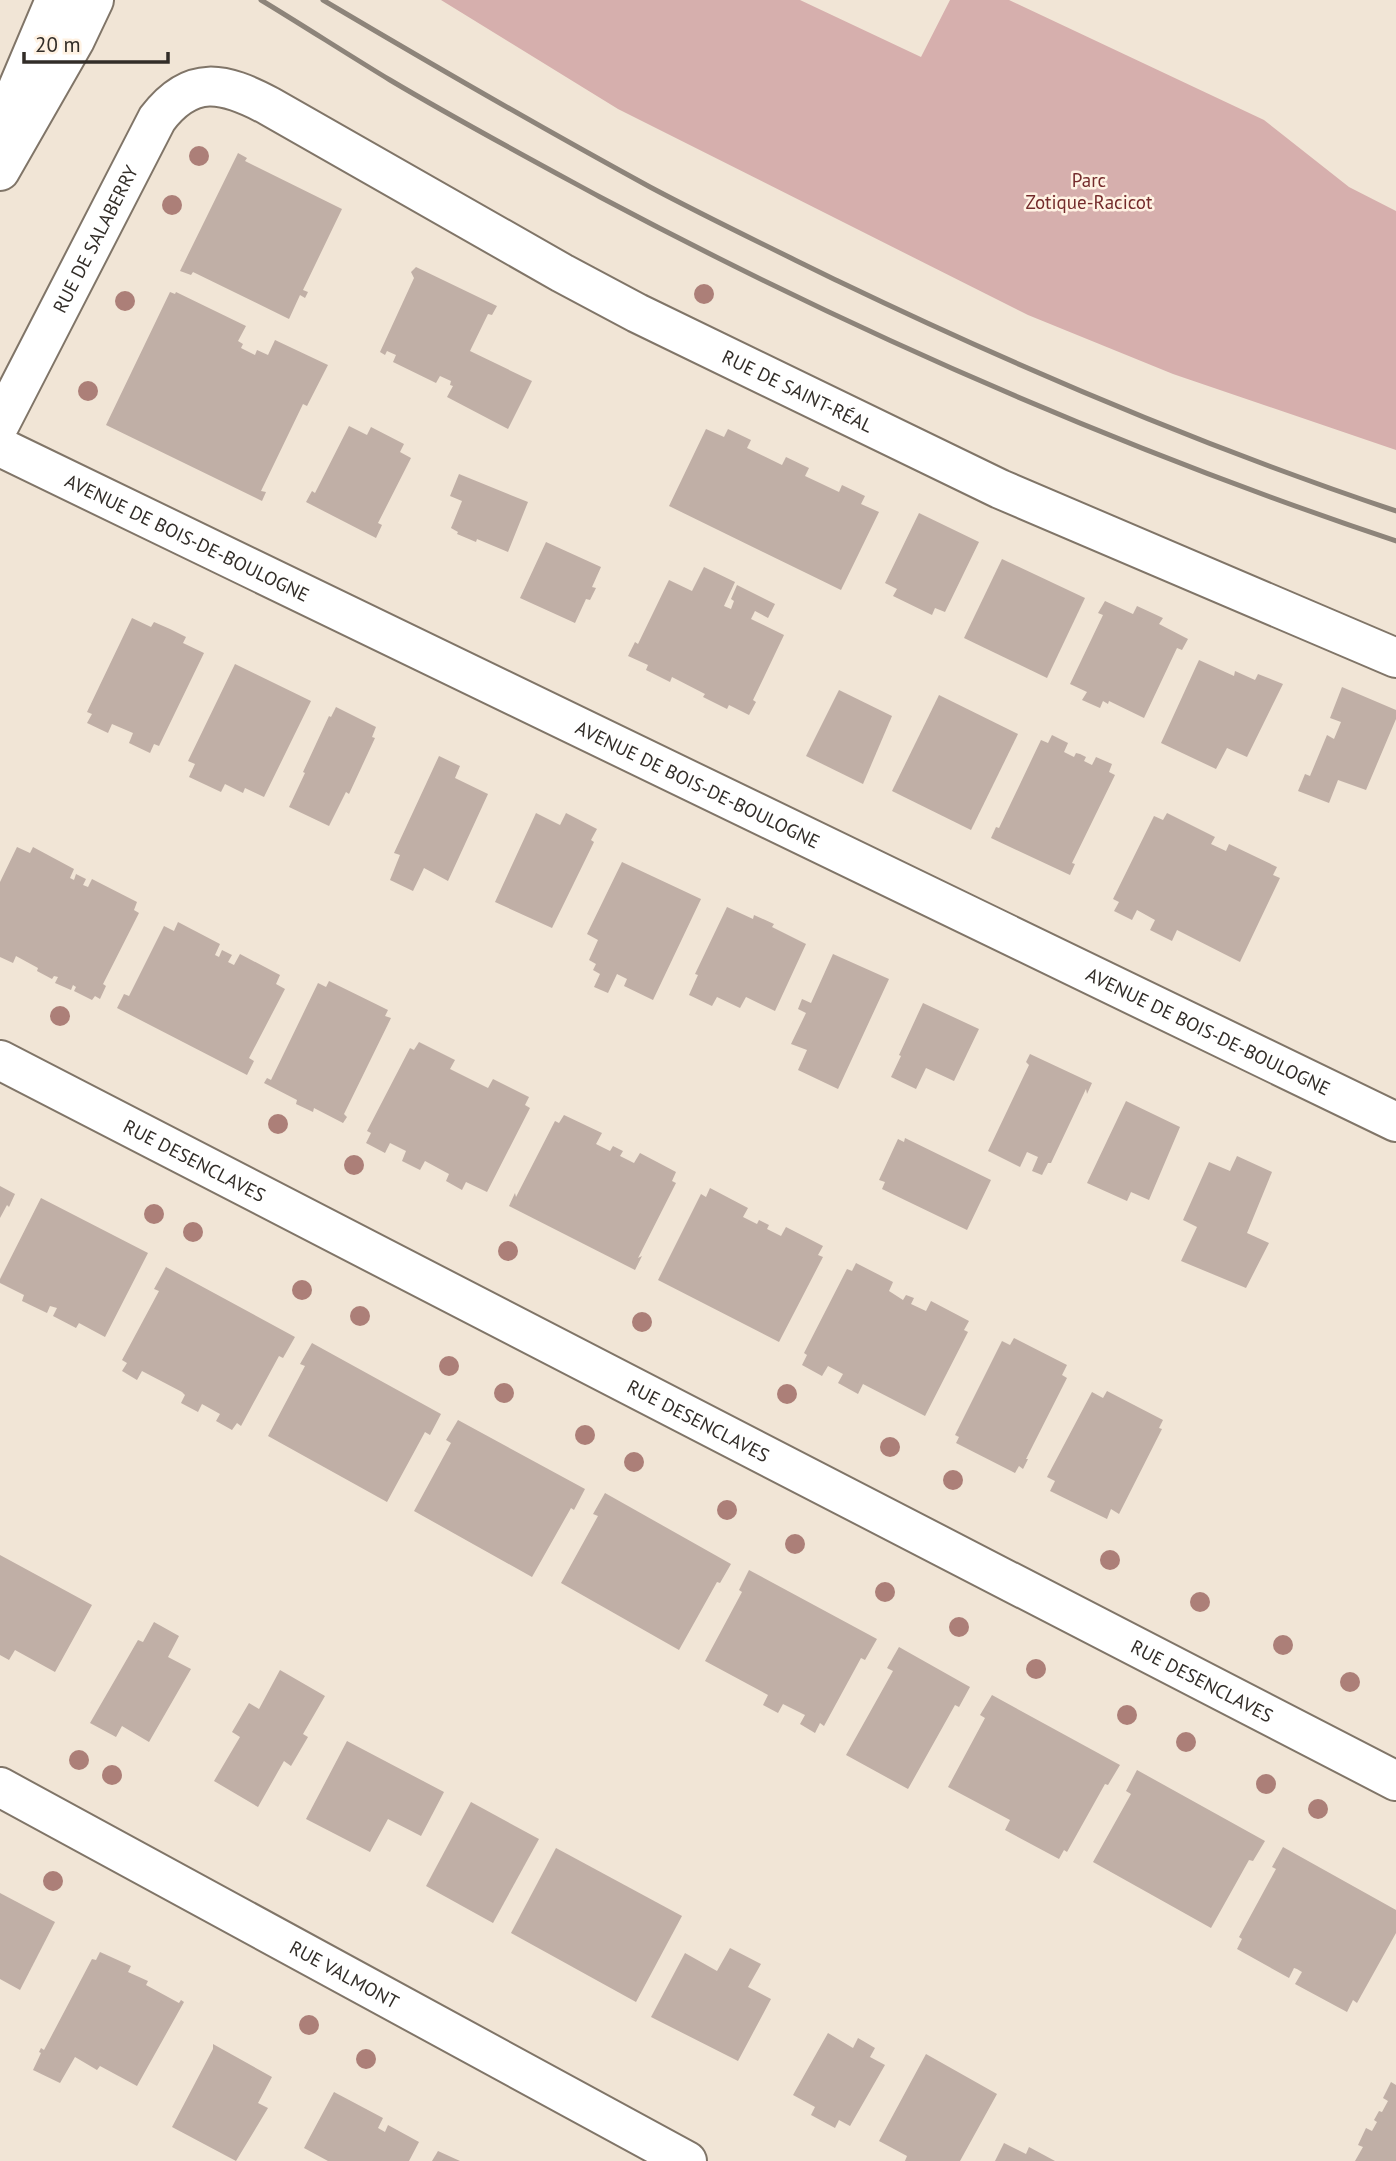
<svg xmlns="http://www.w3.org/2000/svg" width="1396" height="2161" font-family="'PT Sans',sans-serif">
<rect width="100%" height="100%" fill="#f1e5d6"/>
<!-- green -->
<polygon fill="#d6afad" points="441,0 800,0 921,57 950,0 1009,0 1264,120 1349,187 1396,211 1396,450 1173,374 1028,315 618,109"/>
<!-- building -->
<g fill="#c0afa6">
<polygon points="238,153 247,158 245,161 342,209 303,290 308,292 305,298 300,295 289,319 193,272 191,275 180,271"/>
<polygon points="416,267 497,306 492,315 488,314 470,351 532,381 508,429 447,397 453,386 450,385 451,381 440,376 436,383 393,362 396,355 387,351 385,355 380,352 414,278 411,272"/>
<polygon points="170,292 175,294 176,292 246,326 238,341 243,344 241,348 255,355 257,350 268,355 275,340 328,365 307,406 303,404 261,491 266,492 262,501 106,425"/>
<polygon points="349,426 367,435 371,427 404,444 400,452 411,458 378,523 382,525 376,538 306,502 312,491 315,493"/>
<polygon points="706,429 724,437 728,429 751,440 747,448 782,465 786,457 809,468 805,476 839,492 842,485 865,496 861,504 879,512 841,590 669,506"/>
<polygon points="459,474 528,502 508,552 477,539 476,542 457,534 458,532 451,528 462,501 450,496"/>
<polygon points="919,513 979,542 945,612 935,608 932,615 893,596 897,589 885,583"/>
<polygon points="546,542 601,567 592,587 596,588 590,600 586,599 575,623 520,598"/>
<polygon points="1002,559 1085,598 1047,678 964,638"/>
<polygon points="704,567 735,582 724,606 731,609 734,601 731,599 737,585 775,604 768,618 755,611 751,619 784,635 753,700 756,702 749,715 729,705 727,709 703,697 705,694 672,677 670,682 646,670 648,665 628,656 635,642 638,644 669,580 692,591"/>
<polygon points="1105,601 1133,614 1137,606 1163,618 1159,624 1188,639 1182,650 1177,648 1144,718 1109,701 1108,704 1103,701 1100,708 1082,700 1087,692 1070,684 1103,615 1098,613"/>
<polygon points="132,618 151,627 154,622 170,629 186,637 183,643 204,653 159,746 154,744 150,753 129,743 133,733 112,724 108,733 87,723 92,714 87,712"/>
<polygon points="1199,660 1234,676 1235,671 1255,680 1258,674 1283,684 1247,757 1227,748 1216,769 1161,743"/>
<polygon points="235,664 311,701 264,797 245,788 243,793 225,784 221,792 189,777 195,764 188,761"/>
<polygon points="1342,687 1396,710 1396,719 1366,790 1338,780 1329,803 1298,791 1305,774 1310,776 1327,735 1334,739 1341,722 1330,718"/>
<polygon points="839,690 892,716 863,784 806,756"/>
<polygon points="939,695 1018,734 971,830 892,791"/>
<polygon points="336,707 376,727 372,737 375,738 349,794 346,792 329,826 289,807 305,773 303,772 329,716 331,717"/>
<polygon points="1052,735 1068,743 1064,752 1074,757 1076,753 1080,754 1086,757 1084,761 1092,765 1096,757 1112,764 1109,772 1115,775 1072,863 1075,864 1070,875 991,838 996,827 999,828 1041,740 1048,743"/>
<polygon points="439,756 460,766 455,778 488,794 448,881 424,868 413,891 390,880 400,855 394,853"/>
<polygon points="536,813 560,825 566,813 597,829 591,840 594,842 552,928 495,902"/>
<polygon points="1167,813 1215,837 1211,844 1226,851 1229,844 1277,867 1273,875 1280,878 1240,962 1177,930 1172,941 1150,930 1155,920 1137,910 1132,920 1114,911 1119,902 1113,899 1154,816 1163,820"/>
<polygon points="17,847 30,853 33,847 74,869 70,878 74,880 76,874 86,879 83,885 88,887 92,879 137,902 134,910 139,913 103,984 106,986 100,999 95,996 92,1000 74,991 76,987 73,985 71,990 55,983 58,977 54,976 52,979 37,971 38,968 16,956 13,963 0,957 0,882"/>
<polygon points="622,862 701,899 653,1000 624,986 627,979 617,974 608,993 594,987 600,974 593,970 596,964 589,960 598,940 587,934"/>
<polygon points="727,907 753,919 754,915 774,924 772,927 806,944 775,1011 746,997 740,1008 717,997 712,1006 689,995 698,975 695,974"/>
<polygon points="178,922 220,944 215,955 219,957 222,950 232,955 228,962 234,965 240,954 280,975 276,984 285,989 249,1058 254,1061 247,1075 117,1008 124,994 129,996 164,926 174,931"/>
<polygon points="833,954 889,979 838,1089 798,1070 807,1050 791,1044 806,1013 798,1009 802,999 811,1003"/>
<polygon points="329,981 388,1010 385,1016 391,1018 344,1114 347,1117 343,1123 314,1108 313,1112 296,1104 297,1100 264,1083 267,1078 271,1080 318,983 326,987"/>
<polygon points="923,1003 979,1029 954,1081 926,1068 916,1089 891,1077 901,1056 899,1055"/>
<polygon points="419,1042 455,1060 450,1069 488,1088 493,1079 529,1097 525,1105 530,1108 487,1192 466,1182 462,1190 446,1181 449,1174 425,1161 420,1170 402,1161 406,1151 390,1143 385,1153 366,1143 371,1133 367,1131 410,1048 414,1050"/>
<polygon points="1030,1054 1092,1083 1087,1094 1086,1089 1051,1163 1048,1163 1042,1175 1032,1171 1038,1157 1027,1152 1020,1167 988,1151 1029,1065 1026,1062"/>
<polygon points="1126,1101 1180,1127 1149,1200 1131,1192 1127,1201 1087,1183"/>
<polygon points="564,1115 602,1133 596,1144 610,1151 613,1146 623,1151 620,1156 634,1163 640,1153 676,1172 672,1181 676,1183 638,1258 642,1256 635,1270 509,1206 515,1193 516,1197 555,1121 559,1123"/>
<polygon points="905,1138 991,1180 967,1230 882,1189 885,1182 879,1180 898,1139 904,1142"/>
<polygon points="1237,1156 1272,1172 1247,1233 1269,1243 1246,1288 1181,1261 1197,1227 1183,1220 1209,1162 1230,1171"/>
<polygon points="0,1186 15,1194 9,1207 7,1205 0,1218"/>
<polygon points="710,1188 748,1208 743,1217 757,1224 759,1220 769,1225 767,1229 781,1236 786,1227 823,1246 818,1255 823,1257 779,1342 658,1280 701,1194 706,1197"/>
<polygon points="41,1198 148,1253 105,1337 79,1323 76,1328 53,1316 57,1308 50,1306 47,1313 22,1301 24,1295 0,1283 0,1279"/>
<polygon points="856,1263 893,1282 889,1291 903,1300 906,1295 914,1298 911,1304 926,1311 931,1301 969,1321 964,1330 968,1332 925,1416 863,1384 858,1394 838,1383 843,1374 828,1366 822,1376 802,1365 807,1355 804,1353 847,1269 852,1271"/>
<polygon points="166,1267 295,1337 283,1358 279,1356 241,1426 237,1423 232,1430 216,1421 220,1414 202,1404 198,1412 181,1403 185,1395 182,1392 142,1371 137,1380 122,1371 127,1363 122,1360 159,1291 154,1289"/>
<polygon points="1014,1338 1067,1365 1062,1375 1067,1378 1026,1459 1028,1459 1023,1469 1019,1466 1015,1473 956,1443 959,1437 955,1435 1002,1341 1010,1345"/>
<polygon points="312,1343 441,1414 430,1435 425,1432 387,1502 268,1436 305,1366 300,1364"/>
<polygon points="1107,1391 1163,1420 1159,1428 1162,1429 1119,1514 1111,1509 1107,1519 1050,1491 1055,1481 1047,1477 1092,1392 1103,1398"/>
<polygon points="458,1420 585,1489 574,1510 571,1508 532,1577 414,1511 451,1443 446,1440"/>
<polygon points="605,1493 731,1564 720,1583 717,1582 679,1650 561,1583 598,1516 593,1514"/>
<polygon points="0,1555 92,1605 55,1672 15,1650 9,1660 0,1655"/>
<polygon points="749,1570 877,1639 865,1660 861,1658 824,1726 820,1723 815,1733 800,1724 805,1715 783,1704 778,1713 763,1705 768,1695 705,1661 742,1592 739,1590"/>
<polygon points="154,1622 179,1636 168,1657 191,1669 149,1742 122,1726 116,1737 90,1723 138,1640 143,1642"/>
<polygon points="899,1647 970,1687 959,1707 955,1705 908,1789 846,1755 893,1671 887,1668"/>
<polygon points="280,1670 325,1696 303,1734 308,1737 291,1766 284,1761 258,1807 214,1781 240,1737 232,1732 249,1703 259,1709"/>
<polygon points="992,1695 1120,1765 1108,1785 1105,1784 1067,1852 1064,1850 1059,1859 1005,1830 1010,1820 948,1787 985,1718 980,1715"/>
<polygon points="347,1741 444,1792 421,1836 388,1819 370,1852 306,1819"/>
<polygon points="1137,1770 1265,1841 1253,1861 1249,1860 1211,1928 1093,1862 1131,1794 1126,1791"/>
<polygon points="471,1802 539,1839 493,1923 426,1886"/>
<polygon points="1283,1847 1396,1910 1396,1933 1357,2003 1353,2000 1347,2012 1295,1984 1302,1972 1297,1969 1294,1968 1289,1978 1237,1949 1242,1939 1239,1937 1276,1869 1272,1867"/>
<polygon points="556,1848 682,1916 636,2002 511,1933"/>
<polygon points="0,1893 55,1922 20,1990 0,1979"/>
<polygon points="730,1948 761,1964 748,1987 771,1999 738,2061 651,2017 685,1953 717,1971"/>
<polygon points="100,1952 131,1966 128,1972 148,1981 146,1985 179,2003 181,2000 184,2002 137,2086 100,2066 97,2070 75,2057 60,2083 33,2070 41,2053 39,2052 41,2048 44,2050 92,1959 96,1960"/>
<polygon points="828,2033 853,2048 858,2038 875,2048 870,2057 885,2065 850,2126 839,2120 835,2128 811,2115 815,2107 793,2095"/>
<polygon points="213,2044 272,2077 258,2103 268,2108 236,2161 172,2127 213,2049"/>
<polygon points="926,2054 997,2094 960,2161 905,2161 907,2156 879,2141"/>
<polygon points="1391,2082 1396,2085 1396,2161 1355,2161 1363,2147 1358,2145 1366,2128 1372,2131 1377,2122 1374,2120 1379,2111 1382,2112 1388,2101 1383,2098"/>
<polygon points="334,2092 383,2118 378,2128 385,2132 388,2125 419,2142 409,2161 328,2161 304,2148"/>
<polygon points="1004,2143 1026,2154 1029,2147 1055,2161 995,2161"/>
<polygon points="438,2151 460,2161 432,2161"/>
</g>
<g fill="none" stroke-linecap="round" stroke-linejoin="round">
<defs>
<g id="minor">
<path id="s1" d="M0 424 157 119C191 74 224 82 269 106L562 273 637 313 1000 489 1396 658"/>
<path id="s2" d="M0 447 1396 1122"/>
<path id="s3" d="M0 1060 1396 1781"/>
<path id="s4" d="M0 1787 687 2161"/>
</g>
<g id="secondary">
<polyline points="0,130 55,0"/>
<polyline points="0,171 75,40 94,0"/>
</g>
</defs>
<!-- minor casing -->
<use href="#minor" stroke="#807568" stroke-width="42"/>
<!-- secondary casing -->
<use href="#secondary" stroke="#807568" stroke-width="42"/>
<!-- minor -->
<use href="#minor" stroke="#fff" stroke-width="38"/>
<!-- secondary -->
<use href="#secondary" stroke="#fff" stroke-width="38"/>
<!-- rail -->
<g stroke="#8d847a" stroke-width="5">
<path d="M261 0C304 26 347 54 390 80 459 121 530 159 600 197 856 333 1122 449 1396 541"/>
<path d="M323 0C431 64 540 127 650 187 712 220 775 250 838 281 1019 368 1205 447 1396 511"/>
</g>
</g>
<!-- trees -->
<g fill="#ac7f78">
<circle cx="199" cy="156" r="10"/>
<circle cx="172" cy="205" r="10"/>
<circle cx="704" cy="294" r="10"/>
<circle cx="125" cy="301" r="10"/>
<circle cx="88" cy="391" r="10"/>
<circle cx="60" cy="1016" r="10"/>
<circle cx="278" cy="1124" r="10"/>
<circle cx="354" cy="1165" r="10"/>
<circle cx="154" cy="1214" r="10"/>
<circle cx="193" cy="1232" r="10"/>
<circle cx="508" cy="1251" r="10"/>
<circle cx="302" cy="1290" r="10"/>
<circle cx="360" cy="1316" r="10"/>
<circle cx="642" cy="1322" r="10"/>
<circle cx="449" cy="1366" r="10"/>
<circle cx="504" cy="1393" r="10"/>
<circle cx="787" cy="1394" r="10"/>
<circle cx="585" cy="1435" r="10"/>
<circle cx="890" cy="1447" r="10"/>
<circle cx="634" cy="1462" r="10"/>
<circle cx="953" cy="1480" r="10"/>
<circle cx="727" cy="1510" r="10"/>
<circle cx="795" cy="1544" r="10"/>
<circle cx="1110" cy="1560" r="10"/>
<circle cx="885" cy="1592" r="10"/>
<circle cx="1200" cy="1602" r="10"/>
<circle cx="959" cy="1627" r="10"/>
<circle cx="1283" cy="1645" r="10"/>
<circle cx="1036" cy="1669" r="10"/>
<circle cx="1350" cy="1682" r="10"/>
<circle cx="1127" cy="1715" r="10"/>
<circle cx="1186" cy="1742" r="10"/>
<circle cx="79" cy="1760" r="10"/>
<circle cx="112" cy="1775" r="10"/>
<circle cx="1266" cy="1784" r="10"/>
<circle cx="1318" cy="1809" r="10"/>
<circle cx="53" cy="1881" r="10"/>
<circle cx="309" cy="2025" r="10"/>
<circle cx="366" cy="2059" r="10"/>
</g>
<g text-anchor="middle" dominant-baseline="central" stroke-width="5" stroke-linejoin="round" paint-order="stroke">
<!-- park labels -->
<g font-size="19" fill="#742b2c" stroke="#fff2e3">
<text x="1089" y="180">Parc<tspan x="1089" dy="22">Zotique-Racicot</tspan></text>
</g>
<!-- street labels -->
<g font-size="19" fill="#322d28" stroke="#fff2e3">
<text stroke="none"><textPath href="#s1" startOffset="208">RUE DE SALABERRY</textPath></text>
<text stroke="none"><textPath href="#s1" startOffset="1071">RUE DE SAINT-RÉAL</textPath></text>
<text stroke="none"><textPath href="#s2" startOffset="208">AVENUE DE BOIS-DE-BOULOGNE</textPath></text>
<text stroke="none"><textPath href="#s2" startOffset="775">AVENUE DE BOIS-DE-BOULOGNE</textPath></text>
<text stroke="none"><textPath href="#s2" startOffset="1342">AVENUE DE BOIS-DE-BOULOGNE</textPath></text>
<text stroke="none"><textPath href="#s3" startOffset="219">RUE DESENCLAVES</textPath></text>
<text stroke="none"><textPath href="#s3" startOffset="786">RUE DESENCLAVES</textPath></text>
<text stroke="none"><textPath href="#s3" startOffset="1353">RUE DESENCLAVES</textPath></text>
<text stroke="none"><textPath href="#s4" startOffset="392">RUE VALMONT</textPath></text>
</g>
</g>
<!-- scale -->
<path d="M24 52v10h144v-10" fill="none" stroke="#322d28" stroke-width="3.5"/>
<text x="35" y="52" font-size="21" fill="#322d28" stroke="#fff2e3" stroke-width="5" paint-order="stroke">20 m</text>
</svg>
